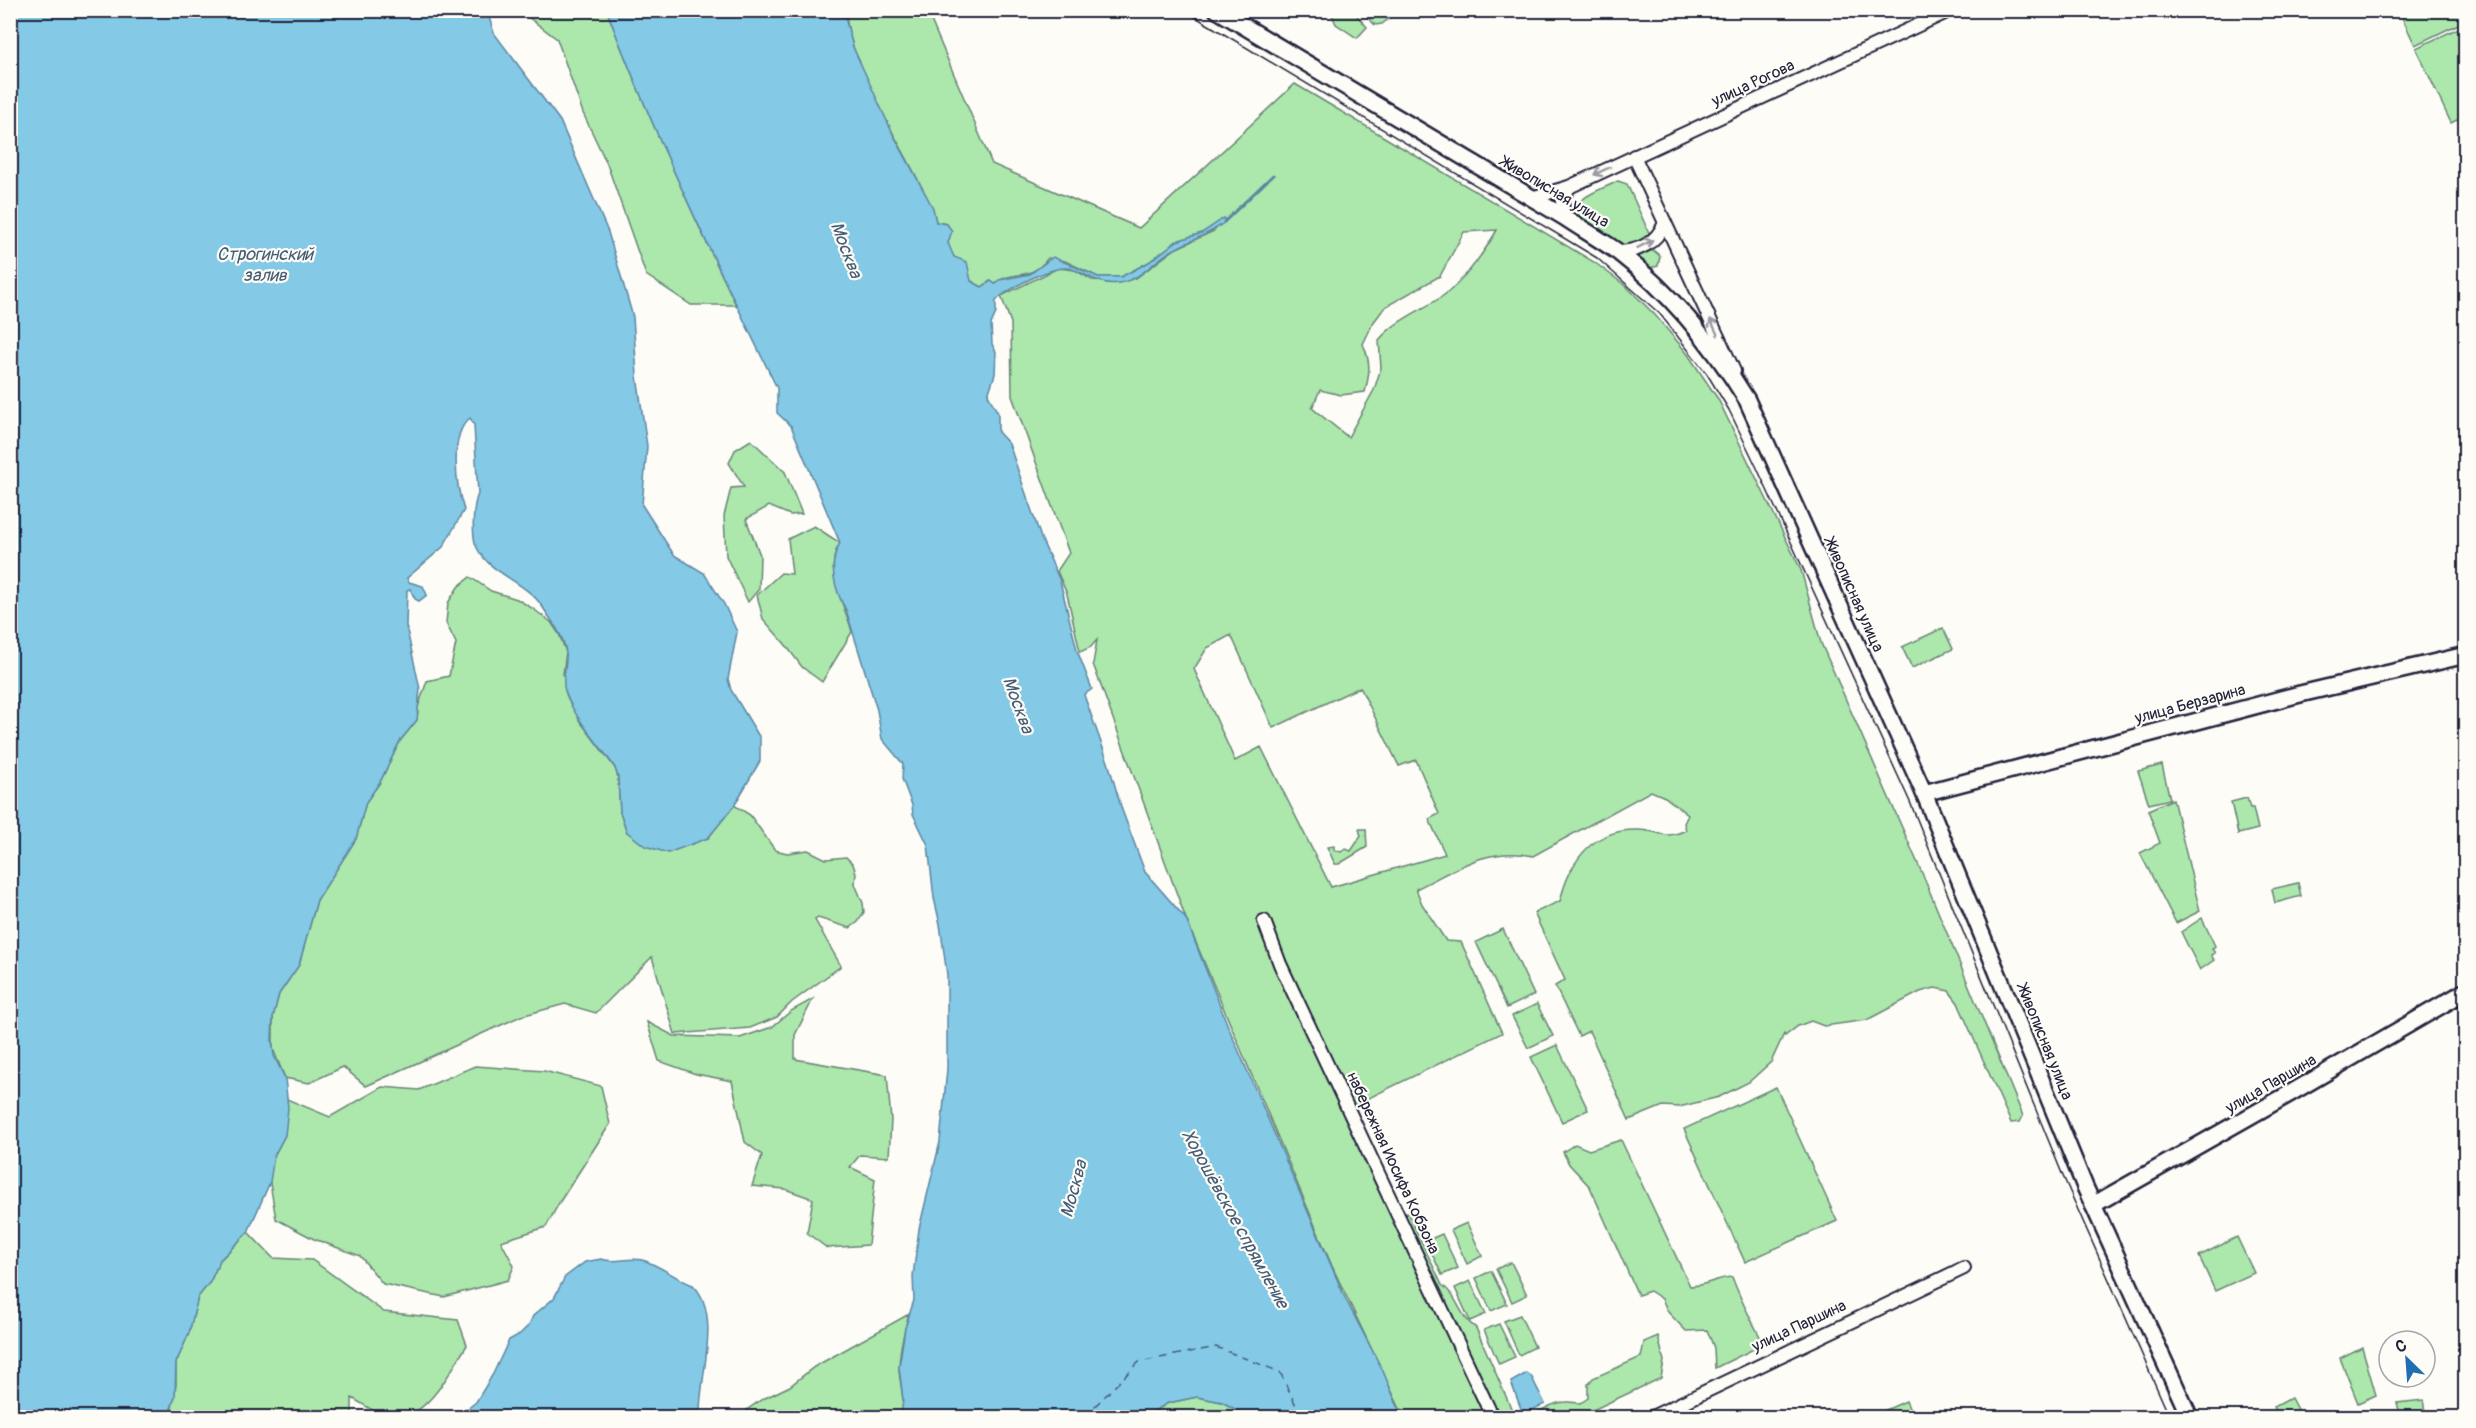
<svg xmlns="http://www.w3.org/2000/svg" width="2476" height="1428" font-family="Pangolin,sans-serif">
<rect width="100%" height="100%" fill="#fdfcf7"/>
<filter id="ink" filterUnits="userSpaceOnUse"><feTurbulence type="fractalNoise" baseFrequency=".0167" numOctaves="2"/><feDisplacementMap in="SourceGraphic" scale="12" xChannelSelector="R" yChannelSelector="G"/><feConvolveMatrix kernelMatrix="1 2 1 2 8 2 1 2 1" color-interpolation-filters="sRGB"/></filter>
<g filter="url(#ink)">
<!-- green -->
<g fill="#ace7ac" stroke="#678474" stroke-width="1.5" fill-rule="evenodd">
<path d="M520 11H607C645 111 690 208 736 305H691L646 275 607 164 583 113 557 39Z"/>
<path d="M846 11H927L992 164 1139 228 1295 84 1594 262 1626 286 1655 315 1687 353 1718 399 1801 570 1821 643 1922 873 2023 1116 2020 1122 2011 1123 1958 1003 1949 991 1935 988 1920 992 1867 1020 1824 1026 1811 1021 1798 1026 1785 1036 1784 1034 1771 1062 1749 1082 1719 1097 1679 1107 1663 1106 1629 1120 1589 1031 1579 1036 1555 986 1565 980 1534 913 1560 901C1570 861 1591 829 1638 830 1660 830 1663 841 1686 830L1684 823 1688 815 1665 797 1651 791 1533 856C1487 846 1455 870 1416 889L1422 904 1446 941 1461 942 1502 1033 1342 1111 1384 1195 1400 1214 1408 1213 1442 1285C1459 1297 1459 1317 1476 1328L1515 1417H1404L1332 1266 1186 919 1093 664 1097 640 1091 647 1080 652 1067 594 1057 571 1069 553 1012 396 1011 323 1001 296 1058 268 1075 270 1092 280 1121 282 1136 278 1175 249 1214 231 1224 219 1202 233 1177 241 1149 262 1121 277H1098L1065 261 1048 258C1030 283 1012 269 994 284L990 281 982 287 971 281C967 270 961 266 954 257 947 247 947 236 947 224L936 222C933 206 925 194 918 180 896 136 847 58 846 11ZM1497 230C1483 254 1464 282 1440 298 1418 312 1396 320 1379 340L1381 368 1374 390 1348 437 1312 408 1320 390 1341 395 1365 392C1370 373 1371 362 1363 344L1373 323 1385 307 1440 276 1464 232ZM1231 635 1273 728 1360 687 1399 766 1416 760 1439 814 1429 819 1445 854 1331 887 1261 747 1235 761 1194 669 1207 648Z"/>
<polygon points="1335,11 1353,11 1367,27 1357,38 1336,24 1332,15"/>
<polygon points="1361,11 1398,11 1382,24 1375,25"/>
<polygon points="2399,11 2465,11 2465,21 2415,45"/>
<polygon points="2465,25 2465,116 2451,123 2416,48"/>
<path d="M1618 181 1627 184 1650 235 1649 239 1623 248 1571 216C1576 196 1601 190 1618 181Z"/>
<path d="M1653 250 1660 256 1658 266C1647 270 1642 265 1634 258Z"/>
<polygon points="751,440 785,472 802,514 790,515 769,506 746,519 760,555 759,589 748,602 726,556 724,516 731,488 744,487 729,463 735,450"/>
<path d="M814 526 840 543C822 572 845 603 852 632L822 682 802 667 785 644 763 619 757 595 781 573 792 574 788 539Z"/>
<polygon points="470,577 491,591 517,599 532,608 551,622 559,634 566,652 563,674 579,720 615,768 618,777 620,812 627,832 708,838 734,805 750,815 775,850 787,853 808,850 826,859 846,857 853,864 856,873 855,884 863,903 864,912 858,922 850,928 818,918 815,920 841,966 792,1002 777,1017 750,1028 675,1034 652,957 596,1013 565,1004 521,1016 366,1086 343,1067 309,1083 285,1078 273,1049 273,1017 279,994 299,965 317,900 356,839 366,802 380,782 400,741 417,720 418,707 427,681 449,676 456,643 446,623 448,603 458,587"/>
<polygon points="1943,628 1953,649 1912,668 1902,647"/>
<polygon points="2162,765 2170,799 2149,804 2138,771"/>
<polygon points="2247,798 2250,808 2253,808 2258,829 2238,834 2231,802"/>
<polygon points="2173,799 2200,911 2176,923 2140,853 2160,843 2148,810"/>
<polygon points="1359,829 1366,829 1367,847 1339,864 1335,864 1327,847 1334,846 1334,850 1341,852 1346,849 1351,851 1361,836"/>
<polygon points="2298,883 2301,896 2275,903 2272,889"/>
<polygon points="2202,918 2215,946 2212,949 2215,953 2211,955 2214,960 2200,970 2181,932"/>
<polygon points="1503,929 1534,995 1507,1008 1476,942"/>
<polygon points="813,999 795,1035 795,1059 887,1075 891,1120 889,1157 860,1155 850,1167 875,1179 868,1245 827,1248 807,1233 813,1199 785,1189 752,1186 762,1155 745,1142 732,1081 696,1074 659,1061 647,1022 674,1036 740,1038 772,1027 791,1011"/>
<polygon points="1537,1004 1553,1036 1528,1048 1512,1016"/>
<polygon points="1557,1045 1588,1110 1562,1122 1531,1057"/>
<polygon points="475,1066 544,1071 601,1086 610,1124 559,1203 546,1227 501,1241 514,1266 508,1280 444,1297 383,1284 360,1256 314,1239 276,1219 269,1177 274,1156 285,1135 287,1099 330,1117 382,1087 419,1090"/>
<polygon points="1776,1087 1837,1221 1745,1262 1684,1129"/>
<path d="M1621 1140 1690 1286C1707 1286 1715 1278 1732 1277 1741 1301 1752 1322 1764 1344L1715 1368 1714 1348 1707 1330 1686 1331 1668 1312 1662 1299 1650 1291 1638 1295 1590 1187 1569 1164 1563 1152 1575 1144 1589 1150Z"/>
<polygon points="1467,1223 1482,1256 1467,1264 1451,1230"/>
<path d="M248 1232 273 1258 312 1260 384 1312 458 1320 467 1345C452 1369 424 1425 390 1417 377 1415 363 1404 352 1398V1417L168 1418 172 1408 176 1385V1363L189 1333 198 1297 210 1282 220 1260Z"/>
<polygon points="1442,1234 1458,1268 1442,1275 1426,1241"/>
<polygon points="2237,1237 2254,1273 2215,1291 2199,1256"/>
<polygon points="1511,1262 1527,1295 1512,1302 1496,1269"/>
<polygon points="1491,1271 1507,1304 1491,1311 1476,1278"/>
<polygon points="1470,1281 1486,1314 1470,1321 1455,1288"/>
<path d="M909 1314C904 1331 899 1352 899 1370 900 1386 906 1402 901 1417L742 1418 748 1409 761 1400 790 1386 814 1367Z"/>
<polygon points="1520,1315 1535,1347 1519,1355 1504,1321"/>
<polygon points="1499,1324 1515,1357 1499,1364 1484,1330"/>
<path d="M1658 1336 1664 1361 1661 1378 1578 1417H1530C1540 1411 1553 1402 1566 1402 1577 1401 1577 1407 1588 1398V1384L1593 1378 1641 1357 1644 1342Z"/>
<polygon points="2362,1347 2376,1395 2358,1403 2340,1358"/>
<polygon points="1197,1397 1222,1402 1250,1417 1144,1418 1168,1403"/>
<polygon points="2291,1398 2301,1417 2279,1417 2274,1407"/>
<polygon points="2424,1400 2427,1417 2401,1417 2397,1403"/>
<polygon points="1906,1401 1913,1417 1870,1417"/>
</g>
<!-- water -->
<g fill="#84c9e5" stroke="#5d86a1" stroke-width="1.5">
<path d="M10 11H487L494 33 560 121 608 232 633 317 637 376 647 446 642 505 674 555 704 573 724 604 737 632 728 679 731 690 760 738V761L734 806 708 838 668 853 645 846 627 832 620 812 618 777 615 768C599 742 575 721 565 691 561 678 567 668 566 655 566 638 550 619 542 606 525 581 490 574 477 548 471 537 473 505 478 494L474 425 470 418C449 434 456 487 464 510L443 547 407 578 409 582 423 586 427 595 419 601 415 599 410 589 407 590 406 626 420 689 417 720 400 741 380 782 366 802 356 839 317 900 299 965 279 994 273 1017 272 1039 274 1056 285 1078 288 1108 285 1135 274 1156 270 1182 248 1232 220 1260 210 1282 198 1297 189 1333 176 1363 175 1397 168 1417H11Z"/>
<path d="M607 11H846V21L853 47 893 134 933 208 936 222 947 224 952 231 948 243 954 257 967 262 971 281 982 287 991 281 995 284 999 280 1030 274 1053 257 1098 277H1121L1149 262 1177 241 1202 233 1224 218 1225 222C1209 235 1191 240 1173 250 1154 260 1143 279 1119 283 1099 286 1090 275 1072 269 1055 263 1015 286 1001 296L996 301V313L991 324 992 344 996 352 995 374 988 395 998 413V432L1009 444 1041 538 1060 581 1077 650 1092 689 1084 695 1108 762 1122 810 1145 872 1186 919 1228 1026 1346 1300 1383 1371 1402 1417H1250L1222 1402 1197 1397 1168 1403 1144 1417H901L903 1399 899 1367 905 1328 914 1300 913 1276 919 1229 940 1142 947 1069V975L940 924 934 898 928 845 913 814 912 805 902 779 903 764 882 739 877 710 846 610C834 589 828 564 840 543L791 426 777 413V388C716 264 656 140 607 11Z"/>
<path d="M601 1259C615 1264 628 1257 642 1260 660 1265 676 1279 693 1285 723 1314 698 1381 700 1417H457L476 1402 493 1374 509 1340 520 1334 529 1325 533 1316 554 1298 565 1277 585 1262Z"/>
<polygon points="1527,1373 1531,1376 1545,1404 1523,1414 1511,1382"/>
</g>
<g fill="none" stroke-linecap="round" stroke-linejoin="round">
<!-- stream -->
<polyline stroke="#5d86a1" stroke-width="3" points="1224,222 1273,175"/>
<!-- ferry -->
<polyline stroke="#445c76" stroke-width="1.5" stroke-dasharray="8 6" stroke-linecap="butt" points="1087,1418 1089,1412 1139,1362 1216,1347 1280,1372 1302,1418"/>
<defs>
<g id="minor">
<polyline points="1634,156 1734,371"/>
<polyline points="1531,198 1569,187 1951,10"/>
<polyline points="1564,217 1562,201 1569,187"/>
<path d="M1617 252C1638 252 1656 243 1665 223"/>
<polyline points="1264,921 1280,964 1493,1418"/>
<polyline points="1650,1418 1964,1268"/>
</g>
<g id="tertiary">
<path d="M1217 10 1564 217C1582 229 1601 240 1618 252 1671 293 1712 343 1747 400L1924 793 2085 1187 2190 1418"/>
<polyline points="1924,793 2300,694 2466,655"/>
<polyline points="2093,1205 2289,1094 2466,991"/>
</g>
</defs>
<!-- minor casing -->
<use href="#minor" stroke="#22223b" stroke-width="16"/>
<!-- tertiary casing -->
<use href="#tertiary" stroke="#22223b" stroke-width="20"/>
<!-- minor -->
<use href="#minor" stroke="#fdfcf7" stroke-width="12"/>
<!-- tertiary -->
<use href="#tertiary" stroke="#fdfcf7" stroke-width="15"/>
<!-- tram -->
<polyline stroke="#22223b" stroke-width="1.5" points="1184,10 1597,258 1660,314 1707,374 1729,410 1757,468 1910,802 2063,1176 2170,1418"/>
</g>
<!-- one-way arrows -->
<defs><path id="oneway-shaft" d="M-6 0H5M1.5-3L5.5 0L1.5 3" fill="none" stroke-width="1.6" stroke-linecap="round" stroke-linejoin="round" transform="scale(1.5)"/></defs>
<g stroke="#9a9aa2">
<use href="#oneway-shaft" transform="translate(1602 171) rotate(155)"/>
<use href="#oneway-shaft" transform="translate(1645 244) rotate(-27)"/>
<use href="#oneway-shaft" transform="translate(1714 327) rotate(-115)"/>
</g>
</g>
<g text-anchor="middle" dominant-baseline="central" stroke-width="4.5" stroke-linejoin="round" paint-order="stroke">
<!-- street labels -->
<g font-size="16" fill="#22223b" stroke="#fdfcf7">
<text transform="translate(1753 83) rotate(-25)">улица Рогова</text>
<text transform="translate(1555 192) rotate(31)">Живописная улица</text>
<text transform="translate(1854 595) rotate(66)">Живописная улица</text>
<text transform="translate(2190 704) rotate(-15)">улица Берзарина</text>
<text transform="translate(2045 1042) rotate(68)">Живописная улица</text>
<text transform="translate(2271 1084) rotate(-30)">улица Паршина</text>
<text transform="translate(1393 1163) rotate(65)">набережная Иосифа Кобзона</text>
<text transform="translate(1799 1326) rotate(-25)">улица Паршина</text>
</g>
<!-- water labels -->
<g font-size="18" font-style="italic" fill="#445c76" stroke="#fdfcf7">
<text transform="translate(846 250) rotate(69)">Москва</text>
<text x="265" y="254">Строгинский<tspan x="265" dy="21">залив</tspan></text>
<text transform="translate(1018 705) rotate(70)">Москва</text>
<text transform="translate(1074 1189) rotate(-75)">Москва</text>
<text transform="translate(1235 1219) rotate(61)">Хорошёвское спрямление</text>
</g>
</g>
<!-- margin -->
<rect width="2476" height="1428" fill="none" stroke="#fdfcf7" stroke-width="36"/>
<rect x="18" y="18" width="2440" height="1392" fill="none" stroke="#22223b" stroke-width="2" filter="url(#ink)"/>
<!-- north arrow -->
<g transform="translate(2407 1359) rotate(335)"><circle r="28" fill="#fdfcf7" stroke="#a5a5ac" stroke-width="1.5"/>
<path d="M0-4.5L10 22L0 15L-10 22Z" fill="#1f6fb2"/>
<text y="-9" font-size="16" font-weight="bold" text-anchor="middle" fill="#22223b">С</text>
</g>
</svg>
